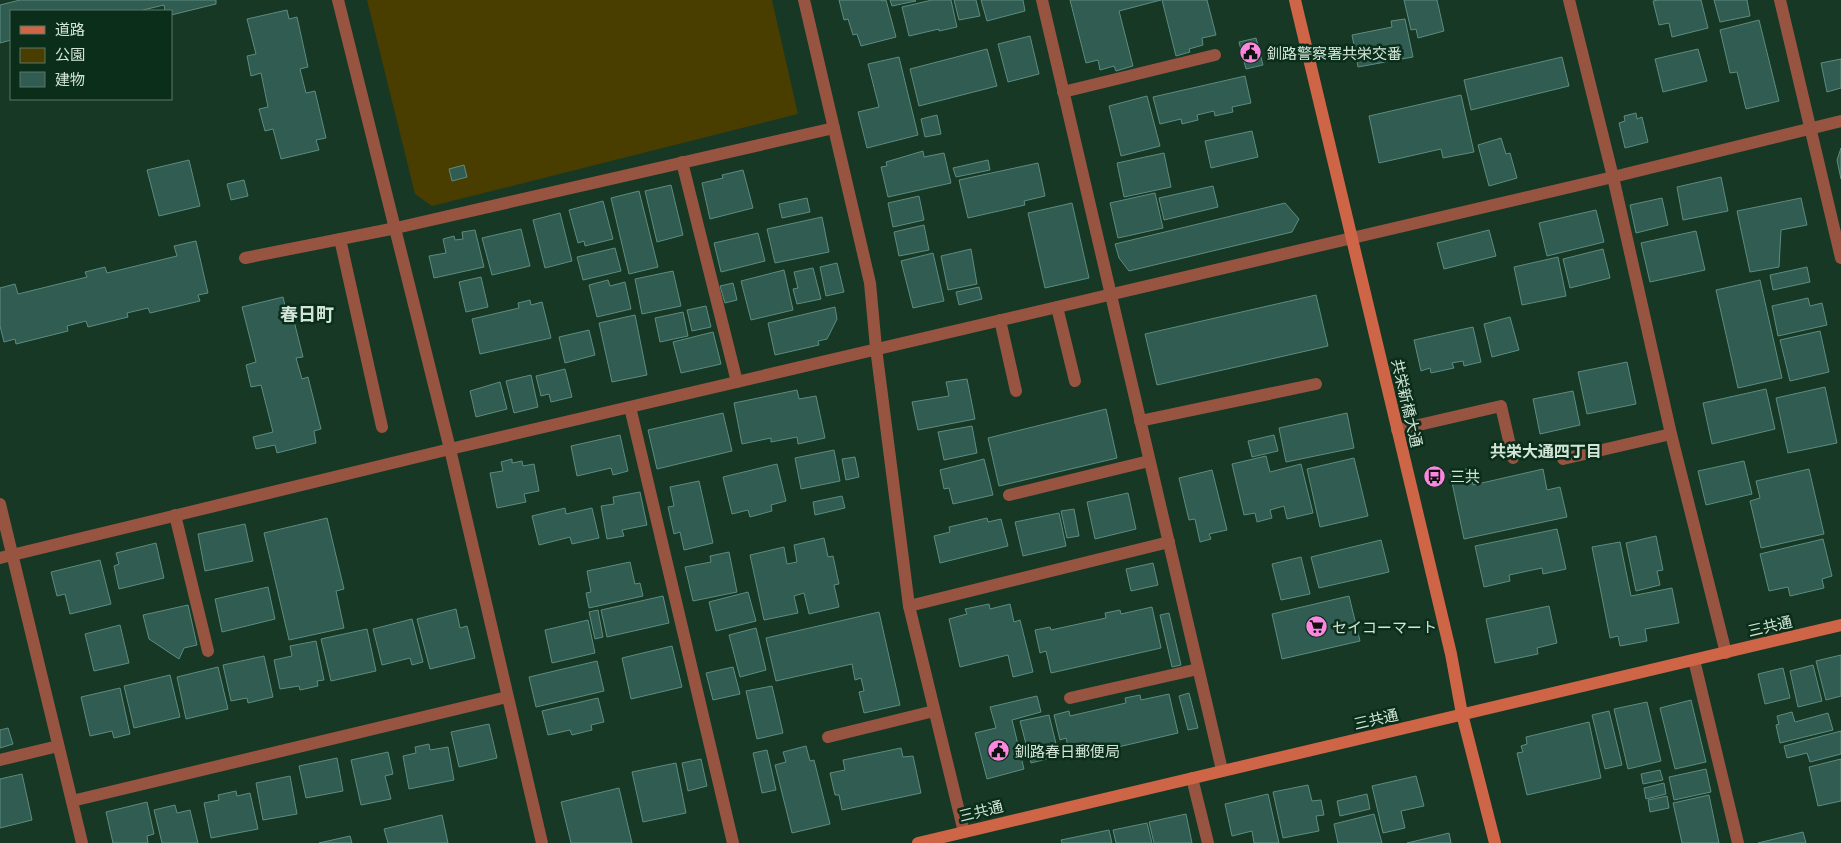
<svg xmlns="http://www.w3.org/2000/svg" width="1841" height="843" font-family="'Public Sans','Noto Sans JP',sans-serif">
<rect width="100%" height="100%" fill="#163825"/>
<!-- green -->
<polygon fill="#4a3d00" points="367,0 772,0 798,114 432,206 415,194"/>
<!-- building -->
<g fill="#305c52" stroke="#5e8c80">
<polygon points="20,0 216,0 216,4 171,15 171,11 165,11 164,5 143,10 143,11 11,11 11,40 0,43 0,5"/>
<polygon points="839,0 881,0 882,1 886,0 896,37 861,46 857,34 853,35 848,19 844,20"/>
<polygon points="890,0 915,0 916,1 892,6"/>
<polygon points="932,0 951,0 957,27 939,31 939,29 909,36 902,7"/>
<polygon points="954,0 976,0 980,16 959,20"/>
<polygon points="981,0 1023,0 1025,11 987,21"/>
<polygon points="1070,0 1161,0 1119,11 1133,66 1116,71 1114,66 1100,70 1098,60 1086,63"/>
<polygon points="1162,0 1207,0 1216,35 1202,38 1203,45 1189,49 1190,52 1176,56"/>
<polygon points="1404,0 1437,0 1444,31 1418,38 1416,29 1411,30"/>
<polygon points="1658,0 1701,0 1708,28 1672,37 1669,23 1659,25 1653,1"/>
<polygon points="1714,0 1747,0 1750,16 1720,22"/>
<polygon points="287,10 289,19 297,17 308,67 300,69 306,93 315,91 326,138 316,140 319,150 281,159 273,129 265,131 259,109 268,107 261,73 251,76 247,56 256,54 247,19"/>
<polygon points="1405,19 1413,57 1358,67 1352,35 1392,27 1391,21"/>
<polygon points="1759,20 1779,101 1746,109 1737,72 1730,73 1720,30"/>
<polygon points="1030,36 1039,74 1008,82 998,44"/>
<polygon points="1256,38 1263,65 1246,69 1239,42"/>
<polygon points="987,49 997,86 919,106 910,69"/>
<polygon points="1698,49 1707,81 1663,92 1655,59"/>
<polygon points="899,57 918,135 867,148 858,112 879,107 868,64"/>
<polygon points="1562,57 1569,86 1471,110 1464,80"/>
<polygon points="1841,59 1841,88 1827,92 1821,63"/>
<polygon points="1245,76 1251,103 1232,107 1233,112 1215,116 1214,111 1197,115 1198,120 1182,124 1181,119 1160,124 1153,97"/>
<polygon points="1461,95 1474,152 1443,158 1441,149 1379,163 1369,116"/>
<polygon points="1147,96 1160,146 1121,156 1109,106"/>
<polygon points="1636,113 1637,119 1642,117 1648,142 1625,148 1619,123 1625,121 1624,116"/>
<polygon points="937,115 941,134 925,137 921,119"/>
<polygon points="1252,131 1258,157 1211,168 1205,141"/>
<polygon points="1501,138 1506,154 1510,153 1517,178 1489,186 1478,145"/>
<polygon points="1841,148 1841,179 1837,160"/>
<polygon points="923,151 924,157 944,153 951,183 888,197 881,167 887,166 886,162"/>
<polygon points="1164,153 1171,187 1124,197 1117,163"/>
<polygon points="189,160 200,206 159,216 147,170"/>
<polygon points="988,160 990,170 956,177 953,168"/>
<polygon points="1038,163 1045,196 1024,201 1025,205 968,218 959,180"/>
<polygon points="464,165 467,177 452,181 449,169"/>
<polygon points="743,170 753,208 710,219 702,183 723,178 722,175"/>
<polygon points="1721,177 1728,211 1683,220 1677,187"/>
<polygon points="244,180 248,196 231,200 227,184"/>
<polygon points="671,185 683,235 657,242 645,191"/>
<polygon points="1213,186 1218,207 1164,220 1159,198"/>
<polygon points="639,191 658,267 629,274 611,198"/>
<polygon points="1155,193 1163,228 1118,238 1110,203"/>
<polygon points="919,196 924,220 893,227 888,203"/>
<polygon points="807,198 810,212 782,218 779,204"/>
<polygon points="1662,198 1668,225 1636,233 1630,205"/>
<polygon points="1801,198 1807,225 1781,230 1779,267 1750,272 1737,211"/>
<polygon points="603,201 613,239 585,246 584,241 578,243 569,210"/>
<polygon points="1072,203 1089,278 1045,288 1028,213"/>
<polygon points="1285,203 1299,219 1292,232 1129,271 1119,258 1115,244"/>
<polygon points="1596,210 1604,242 1547,256 1539,223"/>
<polygon points="560,213 572,261 545,268 533,220"/>
<polygon points="822,217 829,252 775,263 767,229"/>
<polygon points="924,225 929,250 899,256 894,232"/>
<polygon points="521,229 530,266 492,275 482,238"/>
<polygon points="475,230 484,267 434,278 429,256 446,253 443,239 454,236 455,240 463,239 462,232"/>
<polygon points="1489,230 1496,256 1444,269 1437,243"/>
<polygon points="1696,231 1705,270 1650,282 1641,243"/>
<polygon points="758,233 765,261 721,272 714,243"/>
<polygon points="196,241 208,293 198,295 200,301 150,313 148,308 127,313 128,317 88,327 86,321 67,326 68,331 16,344 15,339 4,342 0,326 0,288 15,284 18,294 87,277 85,272 105,267 107,273 177,256 174,246"/>
<polygon points="615,248 621,271 583,280 577,257"/>
<polygon points="971,249 977,284 948,290 941,256"/>
<polygon points="1603,249 1610,278 1570,288 1563,259"/>
<polygon points="933,253 944,301 913,308 901,261"/>
<polygon points="1558,257 1566,296 1522,305 1514,267"/>
<polygon points="837,263 844,292 826,296 820,267"/>
<polygon points="1807,267 1810,282 1773,290 1770,275"/>
<polygon points="813,268 821,299 797,304 793,289 798,288 794,272"/>
<polygon points="784,270 793,310 751,320 741,281"/>
<polygon points="673,271 681,306 642,314 635,279"/>
<polygon points="481,277 488,307 466,312 459,282"/>
<polygon points="608,280 610,286 625,282 631,309 597,317 589,285"/>
<polygon points="1760,280 1782,378 1738,388 1716,290"/>
<polygon points="733,283 737,300 725,303 720,286"/>
<polygon points="979,287 982,299 959,305 956,292"/>
<polygon points="1316,295 1328,346 1157,385 1145,334"/>
<polygon points="283,297 286,310 291,309 303,357 296,358 302,379 308,377 321,429 314,431 316,443 277,453 275,445 256,449 253,437 273,432 261,385 251,387 246,365 256,362 242,307"/>
<polygon points="1808,298 1810,306 1822,303 1827,325 1778,336 1772,306"/>
<polygon points="530,300 531,305 542,302 551,338 480,354 472,319 519,308 518,303"/>
<polygon points="706,306 711,327 692,331 687,310"/>
<polygon points="835,307 837,319 827,339 818,341 819,345 775,355 768,323"/>
<polygon points="683,312 688,336 660,342 655,318"/>
<polygon points="635,315 647,375 612,382 599,323"/>
<polygon points="1510,317 1519,350 1492,357 1484,324"/>
<polygon points="1473,327 1481,362 1464,366 1463,361 1452,363 1454,368 1431,373 1430,368 1421,371 1414,340"/>
<polygon points="589,330 595,355 565,363 559,337"/>
<polygon points="1820,331 1829,372 1790,381 1780,340"/>
<polygon points="713,332 721,364 681,373 673,342"/>
<polygon points="1627,362 1636,404 1587,414 1578,372"/>
<polygon points="565,369 572,397 551,402 549,394 541,396 536,376"/>
<polygon points="531,375 538,407 514,413 506,381"/>
<polygon points="967,379 975,419 918,430 912,402 949,396 946,382"/>
<polygon points="500,382 507,409 476,417 470,391"/>
<polygon points="1825,387 1837,443 1788,453 1776,398"/>
<polygon points="1766,389 1775,429 1712,444 1703,403"/>
<polygon points="797,390 799,399 816,396 825,438 798,444 797,437 771,442 771,438 742,444 734,403"/>
<polygon points="1573,391 1580,425 1540,434 1533,399"/>
<polygon points="1106,409 1117,458 999,486 988,438"/>
<polygon points="723,413 732,451 657,469 648,430"/>
<polygon points="1347,413 1354,448 1286,462 1279,428"/>
<polygon points="972,426 977,453 944,460 938,432"/>
<polygon points="620,435 628,471 613,475 611,468 577,476 571,446"/>
<polygon points="1274,435 1278,451 1252,457 1248,441"/>
<polygon points="834,450 840,481 801,489 795,458"/>
<polygon points="1266,456 1270,472 1301,464 1313,513 1287,519 1284,506 1270,510 1272,518 1257,522 1255,513 1244,515 1232,464"/>
<polygon points="855,457 859,477 846,480 842,459"/>
<polygon points="1354,458 1368,516 1320,527 1307,469"/>
<polygon points="512,459 512,463 522,461 523,466 534,464 539,491 524,494 526,502 497,508 490,473 503,471 501,462"/>
<polygon points="984,459 993,495 953,504 949,488 944,489 940,470"/>
<polygon points="1744,461 1752,494 1706,505 1698,471"/>
<polygon points="777,464 786,501 771,505 772,511 750,517 748,510 732,514 723,477"/>
<polygon points="1470,468 1473,485 1543,469 1547,490 1560,487 1567,517 1464,539 1450,473"/>
<polygon points="1809,469 1824,534 1761,548 1750,501 1760,498 1756,481"/>
<polygon points="1212,470 1227,530 1209,534 1211,539 1200,542 1195,519 1189,520 1179,478"/>
<polygon points="699,481 713,543 684,550 680,532 674,534 668,507 674,506 670,487"/>
<polygon points="640,492 647,525 622,530 624,536 607,539 601,506 614,504 613,497"/>
<polygon points="1128,493 1136,529 1095,539 1087,502"/>
<polygon points="842,496 845,508 815,515 813,502"/>
<polygon points="565,508 566,514 592,508 599,538 572,544 570,537 539,545 532,516"/>
<polygon points="1074,509 1079,536 1067,538 1061,511"/>
<polygon points="1059,513 1066,546 1023,556 1015,522"/>
<polygon points="327,518 344,589 336,591 344,628 289,640 264,533"/>
<polygon points="987,518 988,522 1001,519 1008,546 940,563 934,536 950,532 949,527"/>
<polygon points="245,524 253,561 205,571 198,534"/>
<polygon points="1557,529 1566,569 1543,574 1542,568 1509,575 1510,581 1484,587 1475,546"/>
<polygon points="1656,536 1663,570 1657,571 1660,585 1636,591 1626,543"/>
<polygon points="824,538 828,557 833,556 839,584 834,585 839,607 809,614 804,593 794,596 798,613 764,620 750,555 784,547 787,564 797,562 794,545"/>
<polygon points="1823,539 1832,576 1822,579 1824,588 1790,596 1788,587 1769,591 1760,554"/>
<polygon points="1381,540 1389,572 1319,588 1311,557"/>
<polygon points="1620,542 1631,596 1672,588 1679,623 1645,629 1647,641 1620,646 1618,636 1610,638 1592,547"/>
<polygon points="156,543 164,578 119,589 114,566 119,564 116,553"/>
<polygon points="729,552 737,592 693,601 685,567 711,562 710,556"/>
<polygon points="1301,557 1310,594 1281,600 1272,564"/>
<polygon points="100,560 111,604 70,614 65,594 57,596 51,572"/>
<polygon points="630,562 635,584 640,583 643,596 589,608 586,593 591,592 587,571"/>
<polygon points="1153,563 1158,585 1131,591 1126,569"/>
<polygon points="268,587 275,619 222,632 215,599"/>
<polygon points="748,592 756,621 716,631 709,602"/>
<polygon points="663,596 669,623 607,637 601,610"/>
<polygon points="1349,596 1360,641 1282,659 1272,614"/>
<polygon points="989,604 990,609 1010,604 1014,622 1020,620 1033,672 1013,677 1008,655 960,667 949,619 967,614 965,609"/>
<polygon points="188,605 197,645 184,648 179,659 149,639 143,615"/>
<polygon points="1549,606 1557,643 1537,648 1538,654 1495,663 1486,619"/>
<polygon points="1152,607 1161,648 1051,673 1046,651 1040,653 1035,630 1050,627 1051,630 1106,618 1105,613 1120,610 1121,614"/>
<polygon points="456,609 460,628 467,626 475,658 430,669 417,619"/>
<polygon points="598,610 603,637 595,639 589,612"/>
<polygon points="879,612 900,705 864,713 859,692 864,691 861,678 855,680 852,664 776,681 766,638"/>
<polygon points="1169,613 1181,665 1172,667 1160,615"/>
<polygon points="412,619 423,662 412,665 410,658 382,665 373,629"/>
<polygon points="588,620 595,653 552,663 545,630"/>
<polygon points="120,625 129,663 94,671 85,634"/>
<polygon points="756,628 766,670 740,677 729,635"/>
<polygon points="367,629 376,671 331,681 321,639"/>
<polygon points="316,641 324,680 317,681 318,686 300,690 299,686 280,689 274,660 292,656 290,646"/>
<polygon points="672,646 682,687 631,699 622,658"/>
<polygon points="1841,655 1841,696 1826,700 1816,661"/>
<polygon points="264,656 273,697 248,703 247,698 231,701 223,665"/>
<polygon points="597,661 604,691 536,707 529,677"/>
<polygon points="1813,665 1822,701 1798,707 1790,671"/>
<polygon points="218,667 228,709 186,719 177,677"/>
<polygon points="733,667 740,694 713,700 706,673"/>
<polygon points="1783,668 1790,698 1765,704 1758,674"/>
<polygon points="170,675 180,717 134,728 124,686"/>
<polygon points="772,686 783,733 757,739 746,691"/>
<polygon points="120,688 130,734 114,738 112,731 90,736 81,697"/>
<polygon points="1189,693 1198,728 1188,730 1179,696"/>
<polygon points="1169,694 1178,733 1071,758 1066,738 1060,740 1054,715 1069,711 1070,716 1126,703 1125,698 1140,695 1141,700"/>
<polygon points="1037,696 1041,712 1012,720 1024,769 987,779 975,733 996,728 990,707"/>
<polygon points="598,698 604,722 591,725 592,730 572,735 570,730 548,735 542,711"/>
<polygon points="1691,700 1706,762 1675,769 1660,708"/>
<polygon points="1647,702 1661,761 1628,769 1614,709"/>
<polygon points="1609,711 1622,765 1605,769 1592,715"/>
<polygon points="1792,712 1795,722 1828,713 1833,730 1780,743 1776,725 1779,724 1777,716"/>
<polygon points="1049,715 1059,756 1031,763 1020,721"/>
<polygon points="1589,722 1601,778 1527,795 1517,753 1523,752 1521,746 1527,744 1526,737"/>
<polygon points="489,724 497,758 459,767 451,732"/>
<polygon points="8,728 13,744 0,748 0,730"/>
<polygon points="1841,731 1841,754 1810,762 1807,753 1787,758 1784,746"/>
<polygon points="429,744 430,750 448,747 454,780 409,789 403,756 416,753 415,747"/>
<polygon points="806,746 810,761 814,760 830,824 792,833 775,765 786,762 783,752"/>
<polygon points="901,748 903,757 913,756 921,793 842,810 839,795 835,795 830,773 845,770 843,760"/>
<polygon points="767,750 776,790 762,793 753,753"/>
<polygon points="388,752 393,774 385,776 391,799 361,805 351,760"/>
<polygon points="337,758 343,791 306,798 299,766"/>
<polygon points="701,759 707,786 688,791 682,763"/>
<polygon points="1841,759 1841,801 1818,806 1809,767"/>
<polygon points="676,763 686,813 643,822 632,772"/>
<polygon points="1706,769 1711,792 1674,800 1669,777"/>
<polygon points="1660,770 1663,780 1643,784 1641,774"/>
<polygon points="22,774 32,820 0,828 0,779"/>
<polygon points="290,776 297,814 263,820 256,783"/>
<polygon points="1416,776 1424,806 1401,811 1405,828 1383,833 1372,786"/>
<polygon points="1664,783 1666,794 1646,799 1644,788"/>
<polygon points="1308,785 1312,801 1321,800 1324,815 1316,816 1319,831 1283,838 1273,792"/>
<polygon points="619,788 632,843 571,843 561,802"/>
<polygon points="236,791 237,796 250,793 258,829 211,838 204,803 219,800 218,795"/>
<polygon points="1268,794 1279,843 1254,843 1252,831 1232,836 1225,804"/>
<polygon points="1367,794 1370,809 1340,816 1337,801"/>
<polygon points="1709,795 1719,843 1682,843 1673,803"/>
<polygon points="1667,796 1669,808 1650,812 1648,800"/>
<polygon points="147,802 154,834 147,836 148,843 113,843 106,812"/>
<polygon points="175,805 177,813 190,810 198,843 162,843 154,810"/>
<polygon points="1186,814 1192,843 1154,843 1149,822"/>
<polygon points="1374,814 1382,843 1338,843 1334,824"/>
<polygon points="442,815 448,843 388,843 384,829"/>
<polygon points="1147,823 1152,843 1116,843 1113,830"/>
<polygon points="1109,830 1112,843 1062,843 1061,840"/>
<polygon points="1803,832 1806,843 1758,843"/>
<polygon points="1449,833 1451,843 1407,843"/>
<polygon points="350,836 352,843 319,843"/>
</g>
<g fill="none" stroke-linecap="round" stroke-linejoin="round">
<!-- lane -->
<g stroke="#975441" stroke-width="12">
<polyline points="1063,92 1215,55"/>
<polyline points="682,162 737,382"/>
<polyline points="340,239 382,427"/>
<polyline points="245,258 396,228"/>
<polyline points="1057,307 1075,381"/>
<polyline points="1000,320 1016,391"/>
<polyline points="1140,421 1316,384"/>
<polyline points="1397,430 1501,406 1513,458"/>
<polyline points="1563,459 1671,434"/>
<polyline points="1009,495 1149,461"/>
<polyline points="175,515 208,651"/>
<polyline points="1070,698 1198,669"/>
<polyline points="828,737 934,711"/>
<polyline points="0,760 58,746"/>
</g>
<!-- street -->
<g stroke="#975441" stroke-width="12">
<polyline points="338,0 450,449 542,843"/>
<polyline points="804,0 870,283 876,348 909,606 964,832"/>
<polyline points="1042,0 1222,770"/>
<polyline points="1569,0 1613,177 1671,434 1726,653"/>
<polyline points="1780,0 1841,258"/>
<polyline points="396,228 834,128"/>
<polyline points="630,407 733,843"/>
<polyline points="0,504 82,843"/>
<polyline points="0,558 450,449 1613,177 1841,121"/>
<polyline points="909,606 1169,542"/>
<polyline points="1694,660 1738,843"/>
<polyline points="1192,778 1208,843"/>
<polyline points="72,801 507,697"/>
</g>
<!-- secondary -->
<g stroke="#cf6547" stroke-width="12">
<polyline points="1295,0 1451,654 1462,714 1495,843"/>
<polyline points="918,843 1841,625"/>
</g>
</g>
<!-- icons -->
<defs>
<symbol id="civic-disc" viewBox="-11 -11 22 22"><circle r="9.5" fill="#fd86e1" stroke="#0b2e1b"/><path d="M-.6-6.5H3V-4.5H.6V-3L4-1V1h2V6H-6V1h2V-1L-.6-3ZM-1.2 2.5V6h2.4V2.5Z" fill="#111"/></symbol>
<symbol id="bus-disc" viewBox="-11 -11 22 22"><circle r="9.5" fill="#fd86e1" stroke="#0b2e1b"/><path d="M-5-6H5V4H4V6H2V4H-2V6H-4V4H-5ZM-3.5-4V0h7V-4ZM-3.5 1.2v1.5H-2V1.2ZM2 1.2v1.5H3.5V1.2Z" fill="#111"/></symbol>
<symbol id="supermarket-disc" viewBox="-11 -11 22 22"><circle r="9.5" fill="#fd86e1" stroke="#0b2e1b"/><path d="M-6-5.5h2.5l.6 2H6L4.5 2H-2.5L-4.4-4H-6ZM-1.5 3.2a1.3 1.3 0 1 0 .1 0ZM3 3.2a1.3 1.3 0 1 0 .1 0Z" fill="#111"/></symbol>
</defs>
<g fill-rule="evenodd">
<use href="#civic-disc" x="1238" y="40" width="25" height="25"/>
<use href="#bus-disc" x="1422" y="464" width="25" height="25"/>
<use href="#supermarket-disc" x="1304" y="614" width="25" height="25"/>
<use href="#civic-disc" x="986" y="738" width="25" height="25"/>
</g>
<g text-anchor="middle" dominant-baseline="central" stroke-width="5" stroke-linejoin="round" paint-order="stroke">
<!-- poi labels -->
<g font-size="15" fill="#d2e5d8" stroke="#0b2e1b" text-anchor="start">
<text x="1267" y="53">釧路警察署共栄交番</text>
<text x="1450" y="476">三共</text>
<text x="1332" y="627">セイコーマート</text>
<text x="1015" y="751">釧路春日郵便局</text>
</g>
<!-- street labels -->
<g font-size="15" fill="#d2e5d8" stroke="#0b2e1b">
<text transform="translate(1407 403) rotate(77)">共栄新橋大通</text>
<text transform="translate(1770 626) rotate(-13)">三共通</text>
<text transform="translate(1376 719) rotate(-13)">三共通</text>
<text transform="translate(981 811) rotate(-14)">三共通</text>
</g>
<!-- neighbourhood labels -->
<g font-size="16" font-weight="bold" fill="#d2e5d8" stroke="#0b2e1b">
<text x="1546" y="451">共栄大通四丁目</text>
</g>
<!-- quarter labels -->
<g font-size="18" font-weight="bold" fill="#d2e5d8" stroke="#0b2e1b">
<text x="307" y="314">春日町</text>
</g>
</g>
<!-- legend -->
<rect x="10" y="10" width="162" height="90" fill="#0b2e1b" stroke="#5b7767"/>
<rect x="20" y="26" width="25" height="8" fill="#cf6547" stroke="#5b7767"/>
<text x="55" y="35" font-size="15" fill="#d2e5d8">道路</text>
<rect x="20" y="48" width="25" height="15" fill="#4a3d00" stroke="#5b7767"/>
<text x="55" y="60" font-size="15" fill="#d2e5d8">公園</text>
<rect x="20" y="72" width="25" height="15" fill="#305c52" stroke="#5b7767"/>
<text x="55" y="85" font-size="15" fill="#d2e5d8">建物</text>
</svg>
